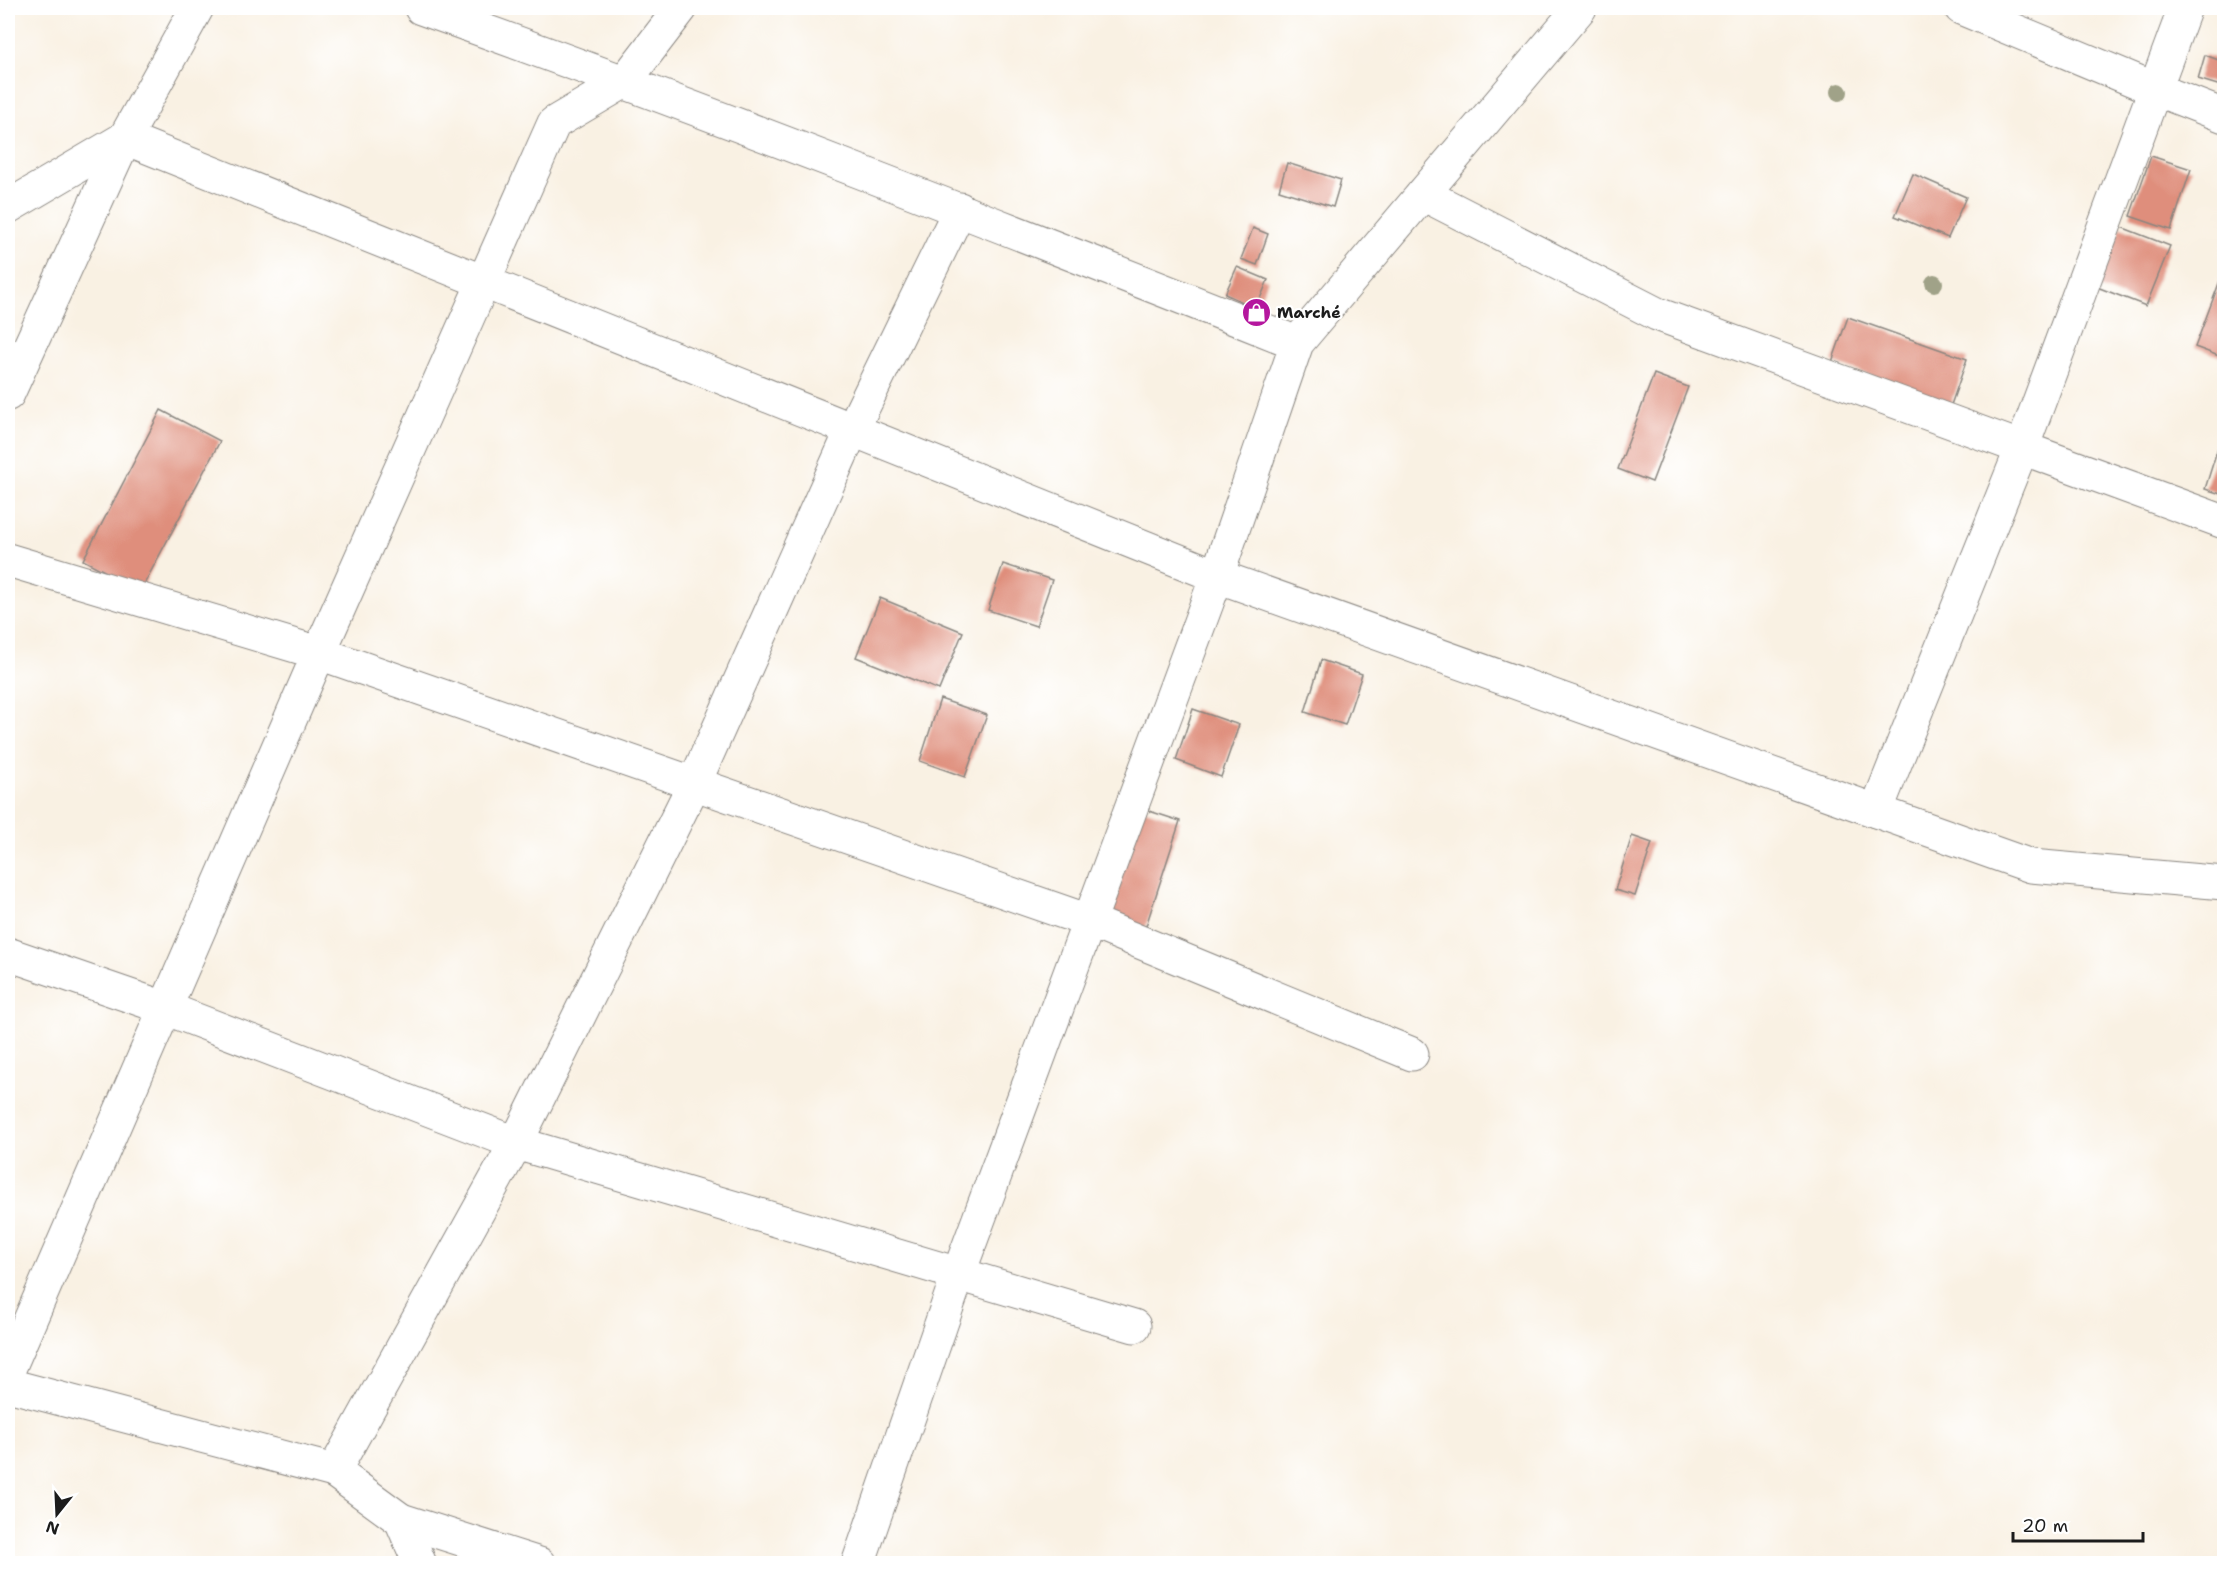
<svg xmlns="http://www.w3.org/2000/svg" width="2232" height="1571" font-family="'Shantell Sans',sans-serif">
<rect width="100%" height="100%" fill="#fff"/>
<filter id="ink" filterUnits="userSpaceOnUse"><feTurbulence type="fractalNoise" baseFrequency=".0167" numOctaves="2"/><feDisplacementMap in="SourceGraphic" scale="12" xChannelSelector="R" yChannelSelector="G"/><feConvolveMatrix kernelMatrix="1 2 1 2 8 2 1 2 1" color-interpolation-filters="sRGB"/></filter>
<filter id="wash" filterUnits="userSpaceOnUse"><feTurbulence type="fractalNoise" baseFrequency=".008" numOctaves="4" result="noise"/><feDisplacementMap in="SourceGraphic" scale="24" xChannelSelector="R" yChannelSelector="G"/><feGaussianBlur stdDeviation="1.35" result="paint"/><feColorMatrix in="noise" values="0 0 0 0 0 0 0 0 0 0 0 0 0 0 0 0 0 1.4 0 .05"/><feComposite in="paint" operator="in"/></filter>
<g filter="url(#wash)">
<rect width="100%" height="100%" fill="#f9f1e3"/>
<g id="blocks">
<!-- building -->
<g fill="#df8e7c">
<polygon points="2205,55 2224,62 2224,87 2198,79"/>
<polygon points="2151,156 2191,169 2171,230 2130,216"/>
<polygon points="1287,163 1341,180 1333,207 1279,190"/>
<polygon points="1913,174 1966,197 1948,238 1895,216"/>
<polygon points="2121,227 2170,246 2146,306 2097,287"/>
<polygon points="1253,228 1268,234 1257,265 1241,259"/>
<polygon points="1237,267 1268,280 1256,308 1225,294"/>
<polygon points="2224,270 2224,358 2195,347"/>
<polygon points="1848,317 1967,359 1951,405 1832,362"/>
<polygon points="1654,374 1688,387 1652,482 1618,469"/>
<polygon points="161,410 220,441 141,590 83,560"/>
<polygon points="2219,444 2224,446 2224,495 2205,489"/>
<polygon points="1003,564 1052,580 1036,626 988,610"/>
<polygon points="880,598 963,632 939,690 856,657"/>
<polygon points="1321,660 1362,674 1345,725 1305,712"/>
<polygon points="940,699 987,715 965,777 920,761"/>
<polygon points="1193,709 1239,725 1221,777 1176,760"/>
<polygon points="1140,808 1180,821 1145,929 1105,916"/>
<polygon points="1632,836 1652,843 1635,896 1615,890"/>
</g>
</g>
</g>
<g filter="url(#ink)">
<use href="#blocks" fill-opacity="0" stroke="#8a8680" stroke-width="1.5"/>
<g fill="none" stroke-linecap="round" stroke-linejoin="round">
<defs>
<g id="minor">
<path d="M421 8C715 113 1006 228 1297 343"/>
<polyline points="1961,8 2155,89 2224,116"/>
<polyline points="1423,194 1657,314 2224,522"/>
<polyline points="8,207 125,138 1217,576 1876,811 2031,866 2224,883"/>
<polyline points="8,394 125,138 197,8"/>
<polyline points="8,560 319,653 1089,921 1412,1054"/>
<polyline points="1876,811 2022,448 2185,8"/>
<polyline points="8,954 165,1008 516,1143 1134,1326"/>
<polyline points="8,1371 319,653 554,123 625,81 681,8"/>
<polyline points="8,1385 334,1471 516,1143 694,784 852,430 960,209"/>
<polyline points="334,1471 401,1520 420,1564"/>
<polyline points="401,1520 539,1564"/>
<polyline points="858,1564 957,1278 1217,576 1297,343 1580,8"/>
</g>
</defs>
<!-- minor casing -->
<use href="#minor" stroke="#8a8680" stroke-width="35"/>
<!-- minor -->
<use href="#minor" stroke="#fff" stroke-width="33"/>
</g>
<!-- trees -->
<g fill="#a0a288">
<circle cx="1839" cy="92" r="9"/>
<circle cx="1934" cy="283" r="9"/>
</g>
</g>
<!-- icons -->
<defs>
<symbol id="shop-disc" viewBox="-11 -11 22 22"><circle r="9.5" fill="#b5179e" stroke="#fff"/><path d="M-5-2.5h2.3a2.7 3.5 0 0 1 5.4 0H5L5.5 6h-11ZM-1.5-2.5h3a1.5 2.3 0 0 0-3 0Z" fill="#fff"/></symbol>
</defs>
<g fill-rule="evenodd">
<use href="#shop-disc" x="1240" y="296" width="33" height="33"/>
</g>
<g text-anchor="middle" dominant-baseline="central" stroke-width="4.5" stroke-linejoin="round" paint-order="stroke">
<!-- poi labels -->
<g font-size="16" font-weight="bold" fill="#1c1c1c" stroke="#fff" text-anchor="start">
<text x="1277" y="312">Marché</text>
</g>
</g>
<!-- margin -->
<rect width="2232" height="1571" fill="none" stroke="#fff" stroke-width="30"/>
<!-- north arrow -->
<g transform="translate(57 1514) rotate(198)" stroke="#ffffff" stroke-width="4.5" paint-order="stroke">
<path d="M0-4.5L10 22L0 15L-10 22Z" fill="#1c1c1c"/>
<text y="-9" font-size="16" font-weight="bold" text-anchor="middle" fill="#1c1c1c">N</text>
</g>
<!-- scale -->
<path d="M2013 1532v9h130v-9" fill="none" stroke="#1c1c1c" stroke-width="3"/>
<text x="2022" y="1532" font-size="18" fill="#1c1c1c" stroke="#ffffff" stroke-width="4.5" paint-order="stroke">20 m</text>
</svg>
